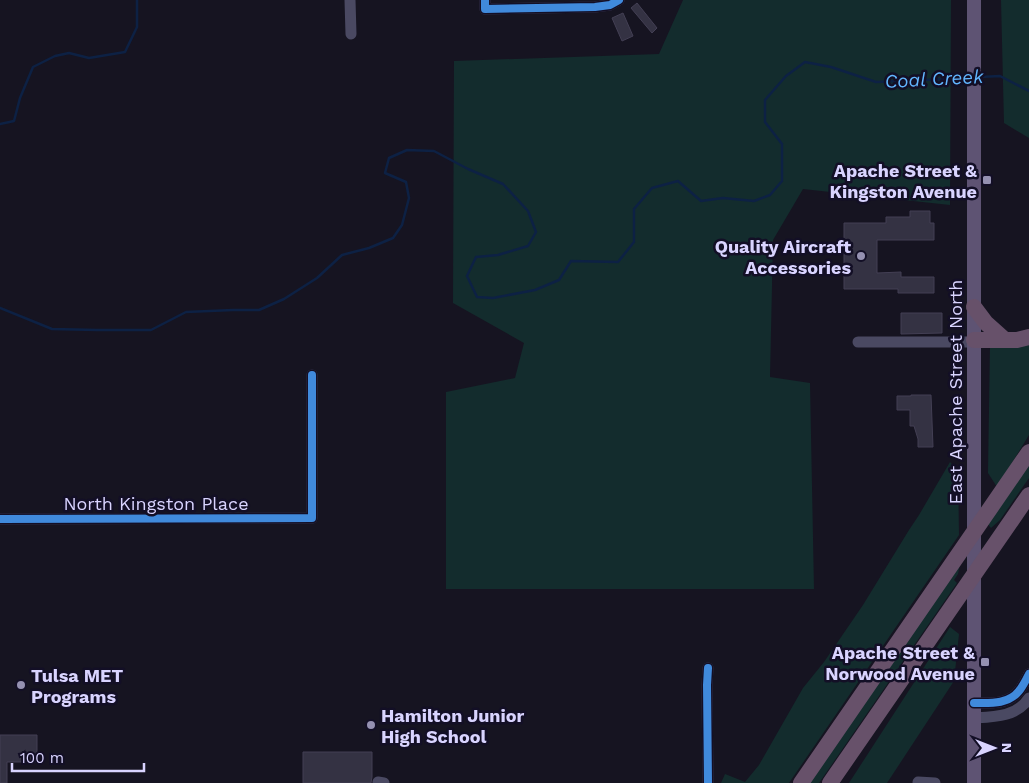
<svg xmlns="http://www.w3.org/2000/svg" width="1029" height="783" font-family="'Work Sans',sans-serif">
<rect width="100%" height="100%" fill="#161421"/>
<!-- green -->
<g fill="#132c2d">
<polygon points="683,0 951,0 950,205 803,189 773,240 770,377 810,383 814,589 446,589 446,392 515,378 524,343 453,303 454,61 659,54"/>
<polygon points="1001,0 1029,0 1029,138 1004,123"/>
<polygon points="990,344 1029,344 1029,435 997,487 988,473"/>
<polygon points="950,462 958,471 959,535 789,783 721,783 725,774 745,782 759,765 803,688 824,662 863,605 909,530 919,515"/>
<polygon points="1029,462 1029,478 1000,520 991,528 987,523"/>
<polygon points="960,564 958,574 954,580 957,583 819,783 808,783"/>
<polygon points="950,627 959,634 954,681 887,783 849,783"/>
</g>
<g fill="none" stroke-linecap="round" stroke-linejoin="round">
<!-- stream -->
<g stroke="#0d2144" stroke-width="2.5">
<polyline points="980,77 1000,76 1029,91"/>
<polyline points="0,124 14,121 20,98 33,67 55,56 69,53 89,58 125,52 137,27 137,0"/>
<polyline points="0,308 52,329 97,330 151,330 186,312 233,310 259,310 284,299 317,278 342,255 369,248 393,238 402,225 409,198 406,182 385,173 389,158 407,150 434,151 468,169 503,184 528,211 536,232 528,246 498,255 476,257 467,276 477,297 493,298 535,290 559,280 571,261 618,262 634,242 634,209 652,188 678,181 701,201 723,198 754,201 770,195 782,181 782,144 765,122 765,100 786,76 805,62 831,67 876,82 969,78"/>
</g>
</g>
<!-- building -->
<g fill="#343243" stroke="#433f54">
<polygon points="637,3 657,28 652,33 631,8"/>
<polygon points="623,13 633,36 622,41 612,18"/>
<polygon points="910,211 930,211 930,223 934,223 934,240 877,240 877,273 901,272 901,277 934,277 934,293 898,293 898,289 844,289 844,223 886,223 886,217 910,217"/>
<polygon points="901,313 942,313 942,333 901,334"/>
<polygon points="911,395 931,395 933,447 918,447 918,439 914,426 910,426 910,410 897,410 897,396 911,396"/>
<polygon points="0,735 37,735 37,762 7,762 7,783 0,783"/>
<polygon points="303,752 372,752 372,777 371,783 303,783"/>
</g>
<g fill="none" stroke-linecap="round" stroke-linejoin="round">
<!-- minor -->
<g stroke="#4a4962" stroke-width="11">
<polyline points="350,0 351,34"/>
<polyline points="485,0 485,9 595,7 610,5 619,0"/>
<polyline points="858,342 974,342"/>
<polyline points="0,519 312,518 312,375"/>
<path d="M974 703C989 703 1008 705 1019 691 1023 686 1026 680 1029 674"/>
<path d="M974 718C994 717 1017 717 1029 698"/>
<polyline points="378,782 384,783"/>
<polyline points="918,782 935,783"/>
<polyline points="708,783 707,685 708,668"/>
</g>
<!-- major -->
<polyline stroke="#5e5373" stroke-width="14" points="974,0 974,783"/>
<!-- highway -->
<g stroke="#67516a" stroke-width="16">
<polyline points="974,307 986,323 1005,340"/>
<polyline points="974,340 1017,340 1029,337"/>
<polyline points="801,783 1029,452"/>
<polyline points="830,783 1029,495"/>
</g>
<defs>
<g id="cycleway">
<polyline points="485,0 485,9 595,7 610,5 619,0"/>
<polyline points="0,519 312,518 312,375"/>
<path d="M974 703C989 703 1008 705 1019 691 1023 686 1026 680 1029 674"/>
<polyline points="708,783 707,685 708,668"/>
</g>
</defs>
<!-- cycleway casing -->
<use href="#cycleway" stroke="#130f26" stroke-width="11"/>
<!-- cycleway -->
<use href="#cycleway" stroke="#408adc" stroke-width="8"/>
</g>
<!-- markers -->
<g fill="#9591b1" stroke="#130f26" stroke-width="2">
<rect x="982" y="175" width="10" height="10" rx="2.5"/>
<circle cx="861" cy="256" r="5"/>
<rect x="980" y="657" width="10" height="10" rx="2.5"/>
<circle cx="21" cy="685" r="5"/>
<circle cx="371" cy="725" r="5"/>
</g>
<g text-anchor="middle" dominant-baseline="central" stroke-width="5" stroke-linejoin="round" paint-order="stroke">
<!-- poi labels -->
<g font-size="18" font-weight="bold" fill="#d9d4ff" stroke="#130f26" text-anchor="end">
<text x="977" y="170">Apache Street &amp;<tspan x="977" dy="21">Kingston Avenue</tspan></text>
<text x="851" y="246">Quality Aircraft<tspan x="851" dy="21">Accessories</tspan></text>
<text x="975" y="652">Apache Street &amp;<tspan x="975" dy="21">Norwood Avenue</tspan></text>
<text x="31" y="675" text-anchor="start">Tulsa MET<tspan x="31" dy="21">Programs</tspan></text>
<text x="381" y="715" text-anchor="start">Hamilton Junior<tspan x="381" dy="21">High School</tspan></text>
</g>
<!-- street labels -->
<g font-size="18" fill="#d9d4ff" stroke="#130f26">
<text transform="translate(955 392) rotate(-90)">East Apache Street North</text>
<text x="156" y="503">North Kingston Place</text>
</g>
<!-- water labels -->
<g font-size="19" font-style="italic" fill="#62b6ff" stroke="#130f26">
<text transform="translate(934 79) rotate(-3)">Coal Creek</text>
</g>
</g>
<!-- north arrow -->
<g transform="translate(994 748) rotate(90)" stroke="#130f26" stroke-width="4" paint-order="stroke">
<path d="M0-4L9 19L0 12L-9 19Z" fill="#d9d4ff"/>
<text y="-8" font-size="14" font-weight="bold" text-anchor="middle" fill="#d9d4ff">N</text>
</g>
<!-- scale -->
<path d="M12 763v8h132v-8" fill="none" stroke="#d9d4ff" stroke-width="2.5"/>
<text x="20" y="763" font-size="15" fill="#d9d4ff" stroke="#130f26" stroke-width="4" paint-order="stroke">100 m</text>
</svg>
